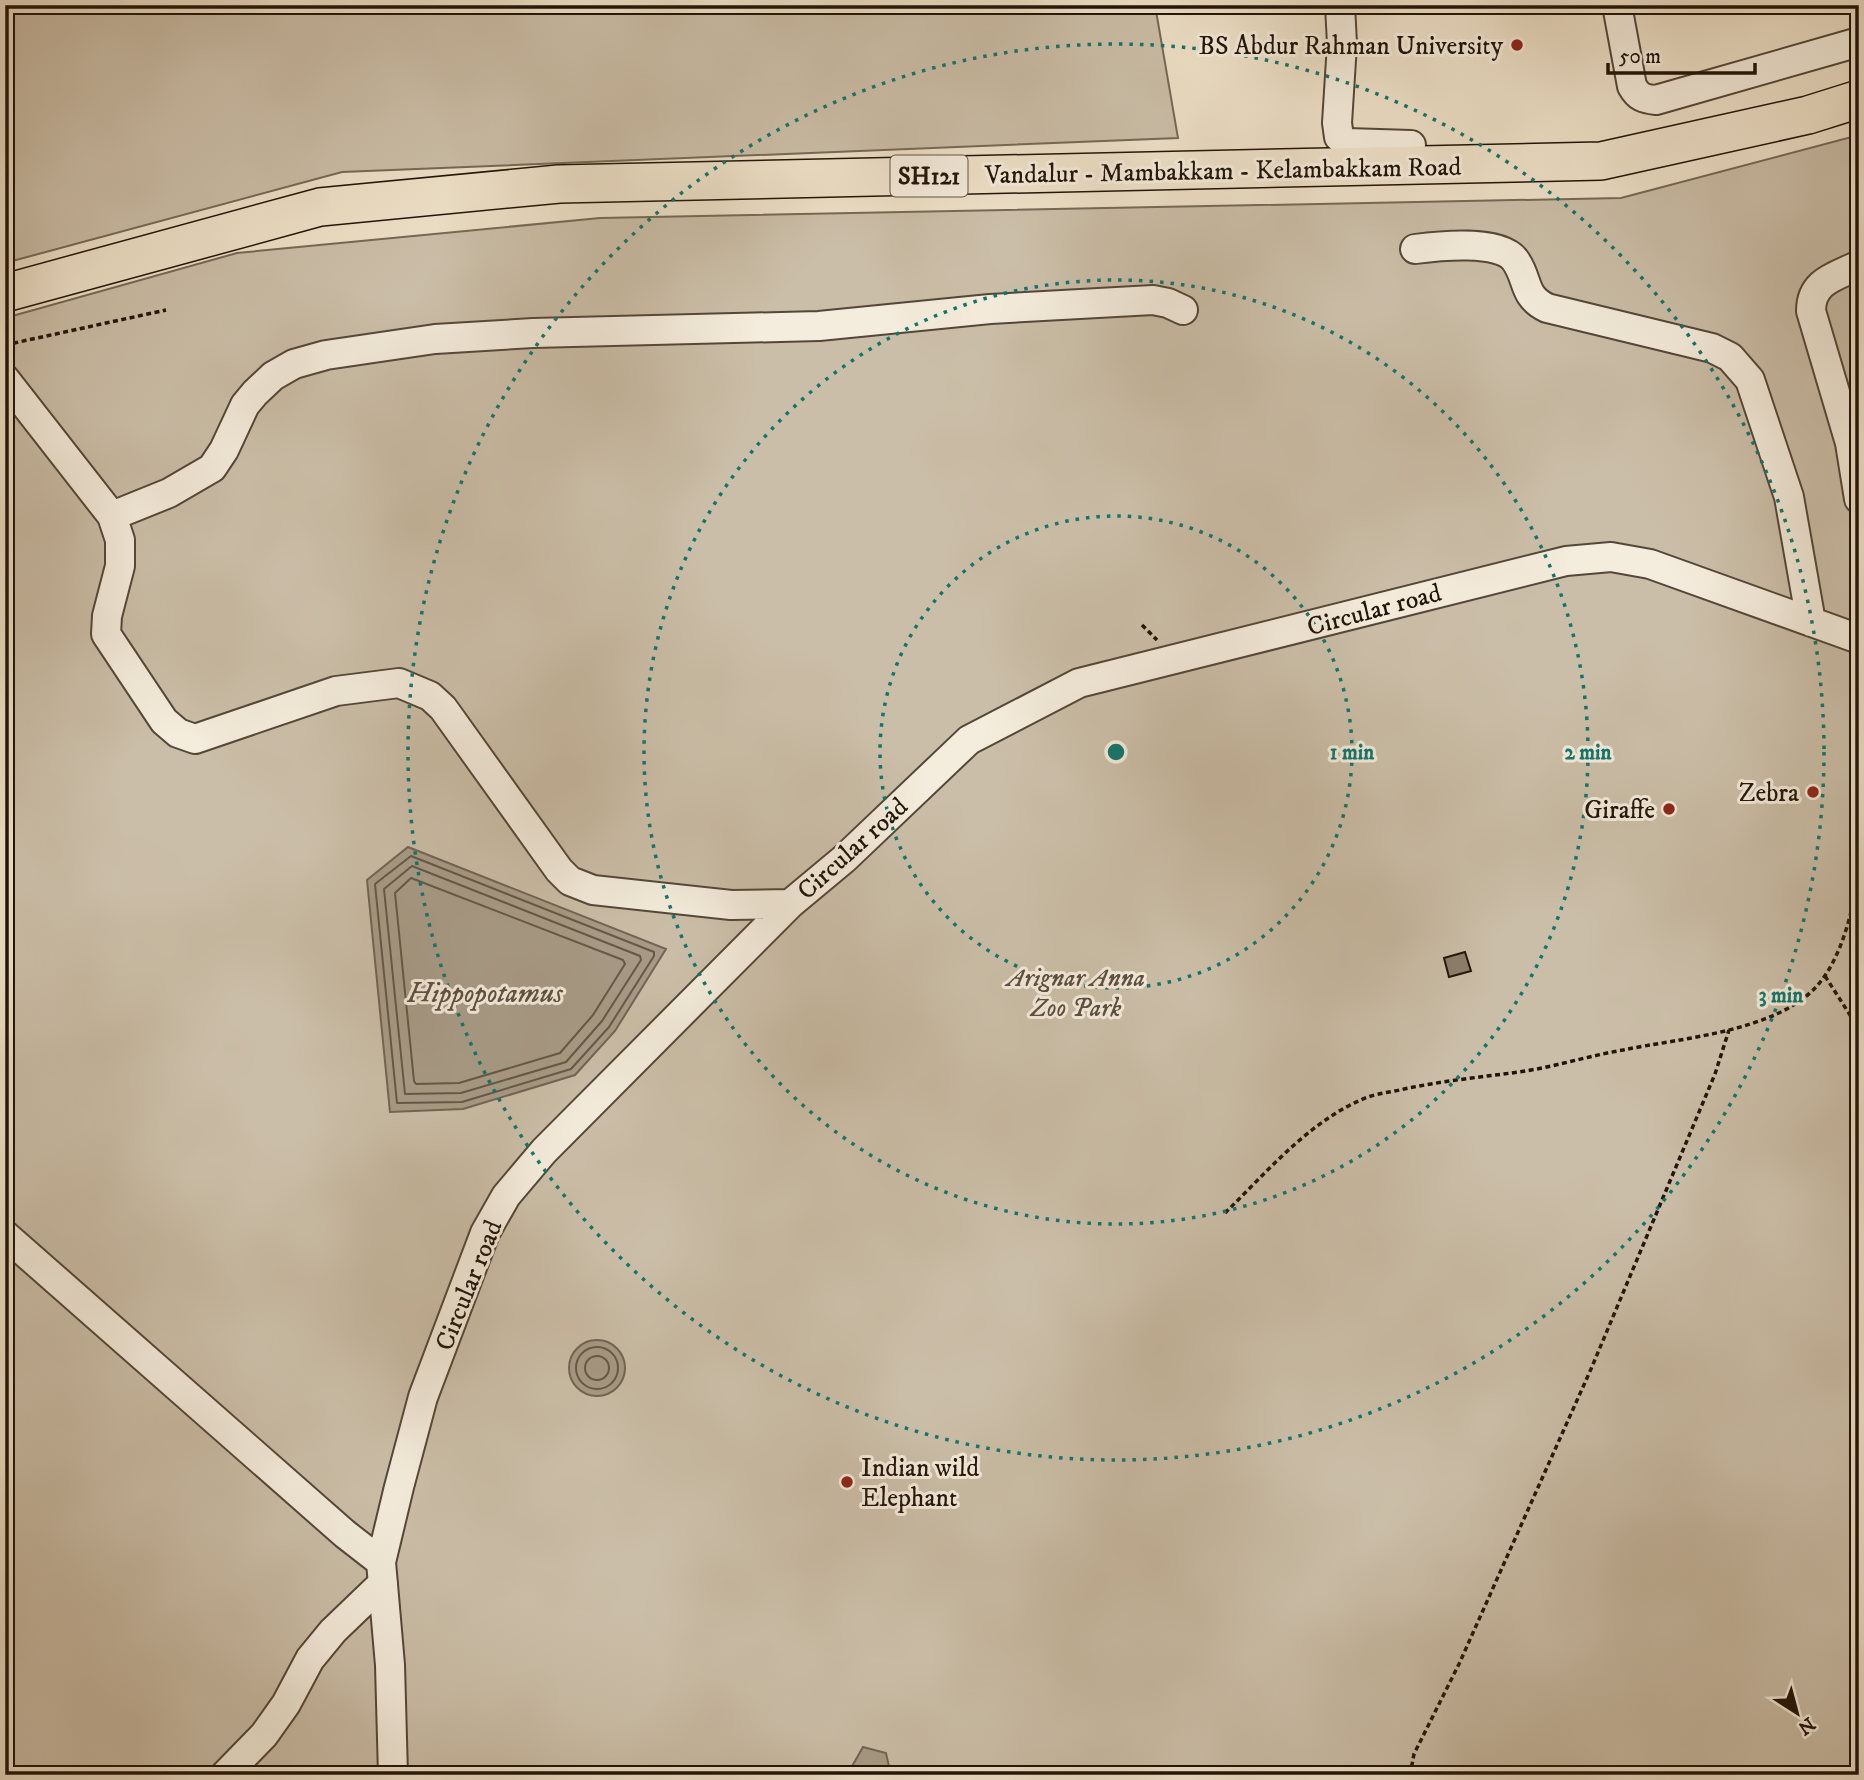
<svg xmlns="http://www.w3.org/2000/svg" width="1864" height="1780" font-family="'IM FELL DW Pica',serif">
<rect width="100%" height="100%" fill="#eee1c9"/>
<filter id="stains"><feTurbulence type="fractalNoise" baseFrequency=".00286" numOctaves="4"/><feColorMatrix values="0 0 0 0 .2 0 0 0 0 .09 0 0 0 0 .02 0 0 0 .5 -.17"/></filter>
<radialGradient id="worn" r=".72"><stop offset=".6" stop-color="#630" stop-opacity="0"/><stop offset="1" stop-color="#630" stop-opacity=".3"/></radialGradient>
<!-- green -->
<path fill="#cbbea8" stroke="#766958" stroke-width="2" d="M 5,5 L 1155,5 L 1178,138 L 342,172 L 5,263 Z
M 1859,135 L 1859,1775 L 5,1775 L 5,318 L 237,253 L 600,218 L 1621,198 Z"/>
<!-- water -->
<path fill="#a89b87" stroke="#726554" stroke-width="2" d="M 408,847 L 666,949 L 615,1031 L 575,1075 L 463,1109 L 390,1112 L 367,880 Z
M569 1368a28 28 0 1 1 56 0a28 28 0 1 1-56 0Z
M 863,1747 L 886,1753 L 890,1771 L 888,1775 L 847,1775 Z"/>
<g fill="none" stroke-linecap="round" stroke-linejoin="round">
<!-- shore -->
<path stroke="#645848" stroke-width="2" d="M 411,856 L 654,952 L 654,956 L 609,1027 L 571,1069 L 462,1102 L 397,1103 L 375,884 Z
M 412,866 L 640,956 L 641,960 L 602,1021 L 566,1062 L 461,1093 L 405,1094 L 384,889 Z
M 411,878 L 623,960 L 625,964 L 593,1015 L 560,1053 L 459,1083 L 416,1084 L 414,1081 L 395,893 Z
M576 1368a21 21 0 1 1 42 0a21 21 0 1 1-42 0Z
M585 1368a12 12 0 1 1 24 0a12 12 0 1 1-24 0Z"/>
</g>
<!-- building -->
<path fill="#8b7f6c" stroke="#201408" stroke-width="2" d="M 1465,952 L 1471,971 L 1449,977 L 1444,958 Z"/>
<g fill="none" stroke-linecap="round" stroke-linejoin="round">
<defs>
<path id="minor" d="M 1340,5 L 1342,44 L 1337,123 L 1339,137 L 1347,143 L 1411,145
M 1617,5 L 1632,86 C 1638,97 1644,99 1656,100 L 1859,42
M 1415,249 C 1438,246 1500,239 1515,260 C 1529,279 1522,296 1547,308 L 1712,348 L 1730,357 L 1750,380 L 1789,497 L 1811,622
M 1859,265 C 1835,277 1811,281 1811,311 L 1850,443 L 1859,499
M 5,379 L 112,516 L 120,540 L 120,566 L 107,616 L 106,634 L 164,721 L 178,733 L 195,739 L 336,691 L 399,683 L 430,696 L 443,708 L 559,870 L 570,881 L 593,890 L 731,905 L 790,904
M 112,516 L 169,493 L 212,468 L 224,450 L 245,405 L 255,393 L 273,376 L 294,364 L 326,355 L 435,339 L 533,333 L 819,326 L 990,309 L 1153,300 L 1168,303 L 1183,310
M 5,1235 L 345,1534 L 381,1562
M 225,1775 L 264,1735 L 286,1704 L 310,1659 L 333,1631 L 383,1583
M 393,1775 L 390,1665 L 381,1562 L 399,1487 L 423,1397 L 485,1233 L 506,1196 L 544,1151 L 790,904 L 844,859 L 969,740 L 1079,683 L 1566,561 L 1611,557 L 1650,564 L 1859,639"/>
<path id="major" d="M 5,293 L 320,207 L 559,184 L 1601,161 L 1808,115 L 1859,99"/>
</defs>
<!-- minor casing -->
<use href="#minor" stroke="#544738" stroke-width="32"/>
<!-- major casing -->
<use href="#major" stroke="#201408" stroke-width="40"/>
<!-- path -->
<path stroke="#201408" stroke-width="3.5" stroke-dasharray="5 3.5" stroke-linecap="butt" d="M 5,345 L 166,310
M 1142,625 L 1157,640
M 1825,976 L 1859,1029
M 1225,1213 C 1268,1171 1311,1119 1368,1097 C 1379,1093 1392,1092 1404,1089 C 1442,1081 1481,1077 1519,1072 C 1554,1067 1588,1056 1623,1050 C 1681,1038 1774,1032 1816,987 C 1842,959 1854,907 1859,870
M 1410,1775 L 1414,1754 L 1459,1664 L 1591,1369 L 1715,1074 L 1729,1030"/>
<!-- minor -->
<use href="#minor" stroke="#f4ecdc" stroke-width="28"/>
<!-- major -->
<use href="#major" stroke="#eee1c9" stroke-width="37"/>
</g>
<!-- distance rings -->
<g fill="none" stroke="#0f766e" stroke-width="3.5" stroke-dasharray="3.5 7">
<circle cx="1116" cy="752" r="236"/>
<circle cx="1116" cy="752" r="472"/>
<circle cx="1116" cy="752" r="708"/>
</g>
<!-- markers -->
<g fill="#8f2418" stroke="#f4ecdc" stroke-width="2.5">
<circle cx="1517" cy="45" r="7"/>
<circle cx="1813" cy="792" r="7"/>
<circle cx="1669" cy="809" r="7"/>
<circle cx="847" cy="1482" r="7"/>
</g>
<g text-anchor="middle" stroke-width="6" stroke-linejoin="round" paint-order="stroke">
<!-- shield labels -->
<rect fill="#f4ecdc" stroke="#605548" stroke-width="2" x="890.5" y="155.5" width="77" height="41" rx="5"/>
<g font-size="24" font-weight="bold" fill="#201408">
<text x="929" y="184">SH121</text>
</g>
<!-- poi labels -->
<g font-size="26" fill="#201408" stroke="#f4ecdc" text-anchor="end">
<text x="1503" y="54">BS Abdur Rahman University</text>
<text x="1799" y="801">Zebra</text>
<text x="1655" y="818">Giraffe</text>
<text x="861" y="1476" text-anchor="start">Indian wild<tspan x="861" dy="30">Elephant</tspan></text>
</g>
<!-- street labels -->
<g font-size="26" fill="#201408" stroke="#f4ecdc">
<text transform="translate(1223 170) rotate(-1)" y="9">Vandalur - Mambakkam - Kelambakkam Road</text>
<text transform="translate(1374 609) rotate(-15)" y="9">Circular road</text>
<text transform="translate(852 848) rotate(-42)" y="9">Circular road</text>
<text transform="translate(468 1285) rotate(-68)" y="9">Circular road</text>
</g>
<!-- park labels -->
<g font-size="26" font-style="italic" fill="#5c5040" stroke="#f4ecdc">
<text x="1076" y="986">Arignar Anna<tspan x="1076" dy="30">Zoo Park</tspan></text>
</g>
<!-- water labels -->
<g font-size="28" font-style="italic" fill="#5d5141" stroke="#f4ecdc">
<text x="485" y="1002">Hippopotamus</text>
</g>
</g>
<circle cx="1116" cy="752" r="10" fill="#0f766e" stroke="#f4ecdc" stroke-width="3.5"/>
<g font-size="21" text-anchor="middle" font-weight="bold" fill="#0f766e" stroke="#f4ecdc" stroke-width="6" stroke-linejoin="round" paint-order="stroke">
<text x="1352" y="759">1 min</text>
<text x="1588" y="759">2 min</text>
<text x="1781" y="1002">3 min</text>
</g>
<!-- margin -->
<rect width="1864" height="1780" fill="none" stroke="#eee1c9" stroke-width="28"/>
<rect x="7" y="7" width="1850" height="1766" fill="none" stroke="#201408" stroke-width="3.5"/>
<rect x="14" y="14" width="1836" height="1752" fill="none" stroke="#201408" stroke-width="2"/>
<!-- north arrow -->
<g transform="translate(1797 1713) rotate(144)" stroke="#f4ecdc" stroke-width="5" paint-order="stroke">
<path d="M0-5L12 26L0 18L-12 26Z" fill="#201408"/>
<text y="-10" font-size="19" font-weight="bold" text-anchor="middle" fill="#201408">N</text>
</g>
<!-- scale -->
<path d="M1608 63v10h147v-10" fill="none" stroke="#201408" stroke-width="3.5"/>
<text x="1619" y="63" font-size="21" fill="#201408" stroke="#f4ecdc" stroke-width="5" paint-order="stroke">50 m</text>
<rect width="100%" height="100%" filter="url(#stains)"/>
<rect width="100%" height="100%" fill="url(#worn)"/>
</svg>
